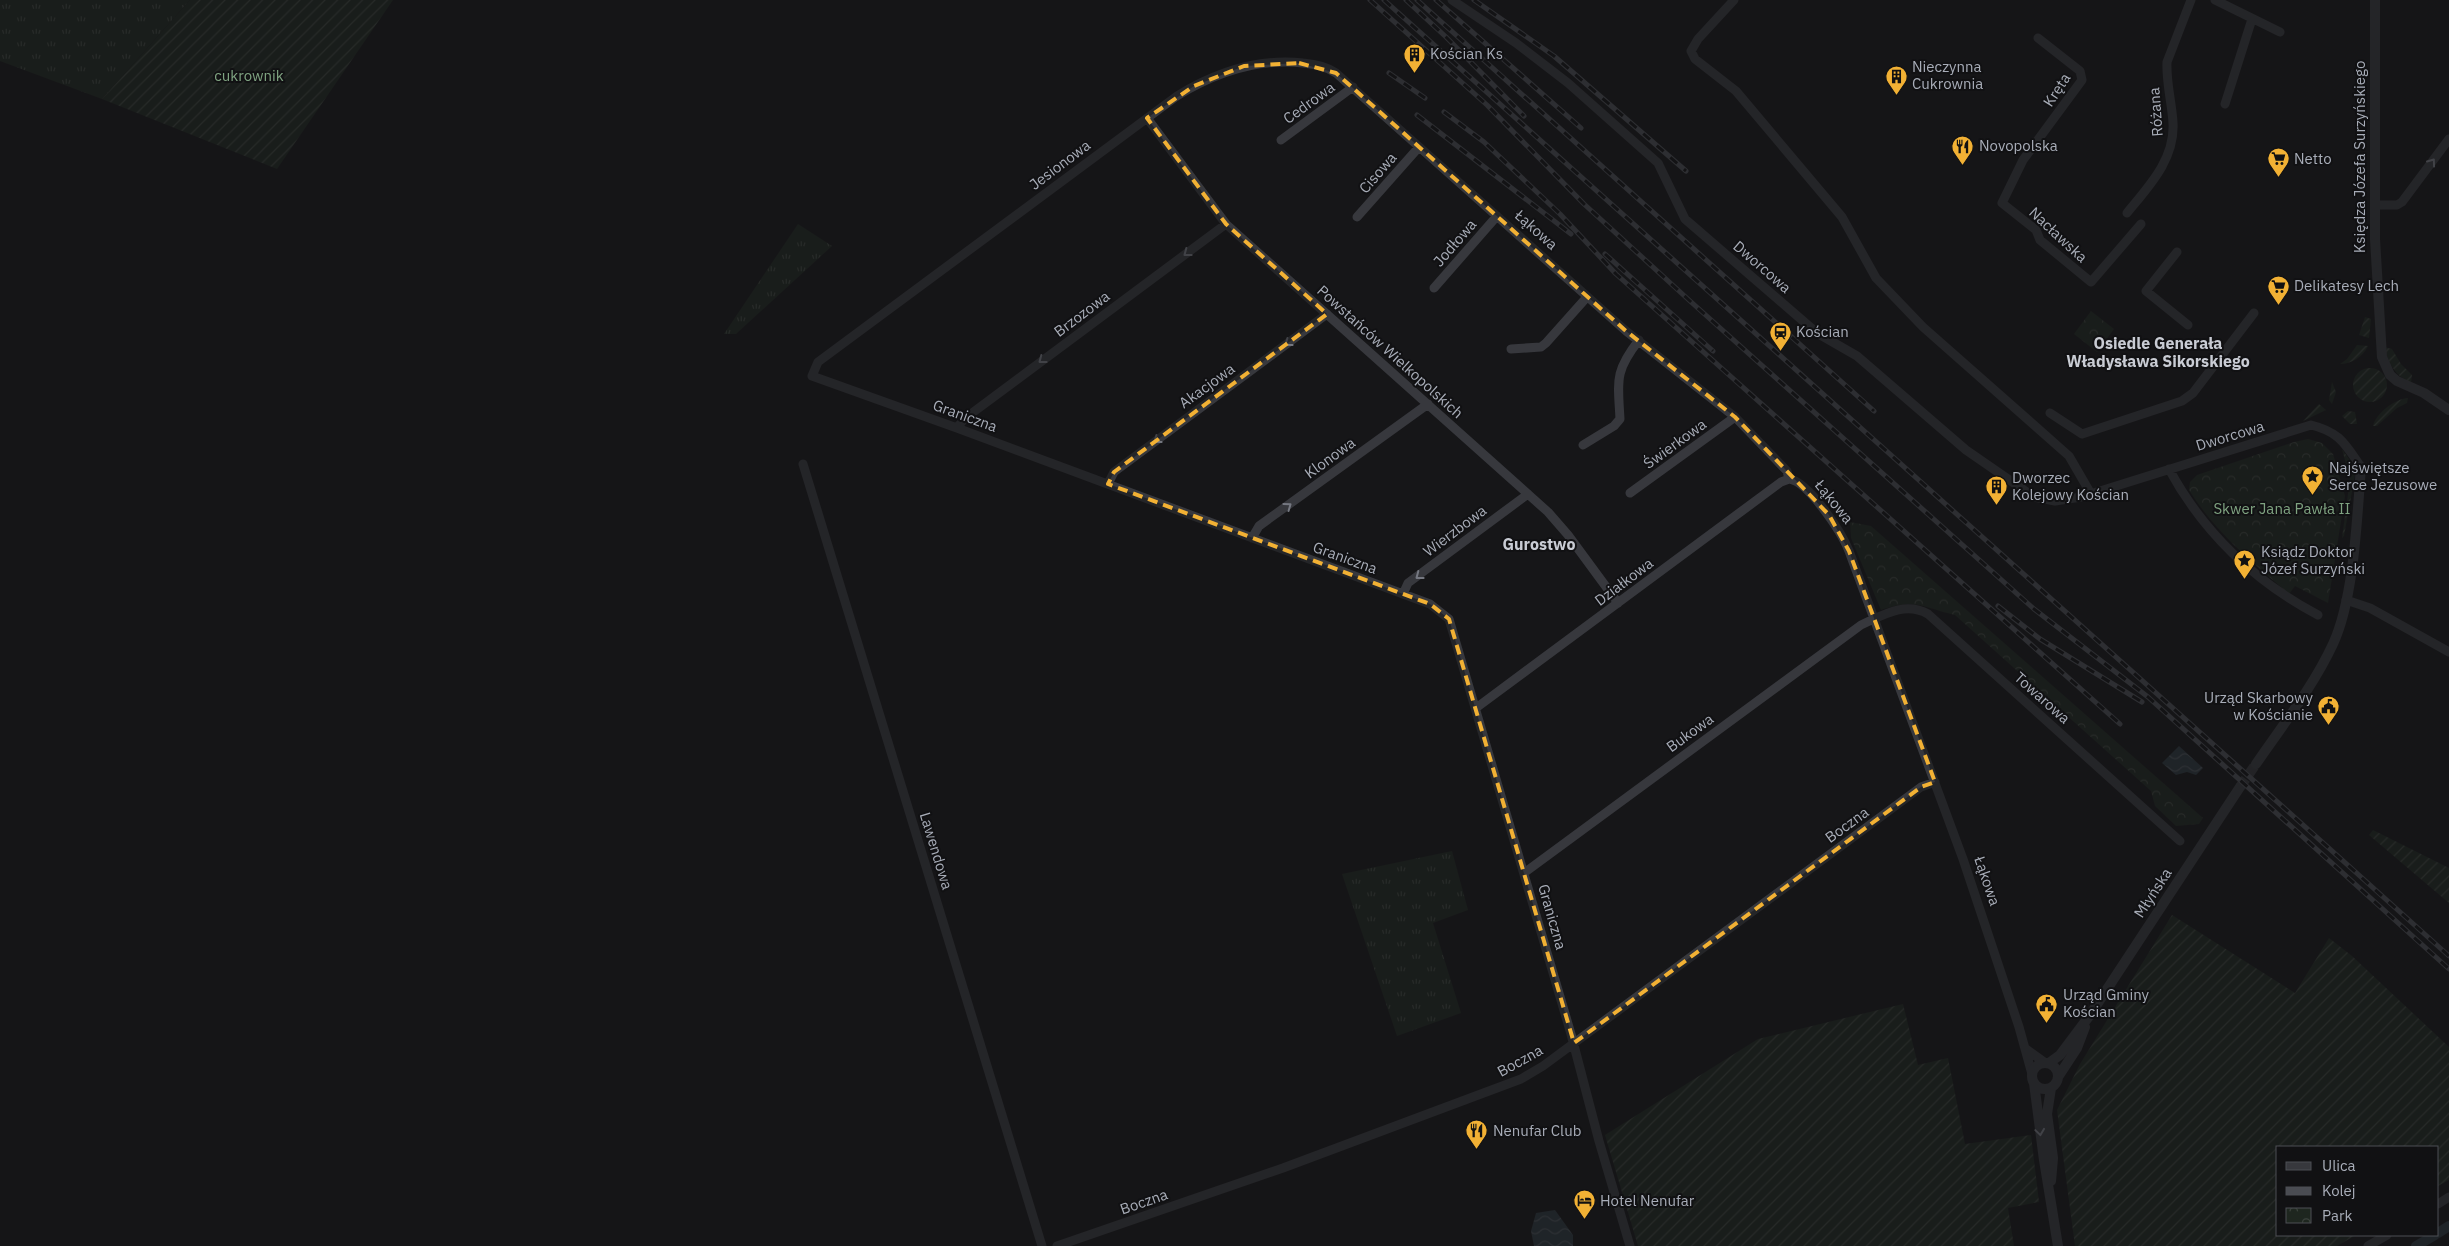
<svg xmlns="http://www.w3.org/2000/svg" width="2449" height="1246" font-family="'IBM Plex Sans',sans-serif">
<defs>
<pattern id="grass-tufts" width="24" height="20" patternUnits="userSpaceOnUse" patternTransform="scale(1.25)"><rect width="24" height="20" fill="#1e261f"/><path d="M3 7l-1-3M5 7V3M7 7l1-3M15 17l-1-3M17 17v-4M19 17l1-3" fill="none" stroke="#3c433d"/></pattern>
<pattern id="park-crowns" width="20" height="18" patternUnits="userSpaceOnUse" patternTransform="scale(1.25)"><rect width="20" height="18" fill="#1e261f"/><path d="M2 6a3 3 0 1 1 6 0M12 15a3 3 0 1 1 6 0" fill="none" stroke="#3c433d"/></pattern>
<pattern id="garden-furrows" width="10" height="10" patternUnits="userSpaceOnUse" patternTransform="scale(1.25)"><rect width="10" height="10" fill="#1e261f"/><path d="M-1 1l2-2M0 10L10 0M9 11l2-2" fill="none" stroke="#3c433d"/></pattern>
<pattern id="water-waves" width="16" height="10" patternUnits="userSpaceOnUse" patternTransform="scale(1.25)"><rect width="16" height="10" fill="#2c353c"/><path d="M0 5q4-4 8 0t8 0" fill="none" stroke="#485056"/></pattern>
</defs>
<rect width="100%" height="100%" fill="#161618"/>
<!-- grass -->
<path fill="url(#grass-tufts)" d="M 0,0 L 190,0 L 102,99 L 0,61 Z
M 798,224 L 832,246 L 736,334 L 724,334 Z
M 1452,851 L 1468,910 L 1433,923 L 1461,1013 L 1397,1036 L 1342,874 Z"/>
<!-- park -->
<path fill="url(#park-crowns)" d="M 2091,311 L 2114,329 L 2097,352 L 2074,334 Z
M 2308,439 L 2322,443 L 2333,454 L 2345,496 L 2328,603 L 2295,586 L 2289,594 C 2252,562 2215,532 2189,490 L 2190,482 L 2197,475 L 2294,442 Z
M 1850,522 L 1871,526 L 2203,818 L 2199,824 L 2176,826 L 2155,806 L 2151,791 L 1955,615 C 1922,607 1915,598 1881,610 L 1851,538 Z"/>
<!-- garden -->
<path fill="url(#garden-furrows)" d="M 190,0 L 393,0 L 277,169 L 102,99 Z
M 2365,317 L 2371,319 L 2369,338 L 2359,335 Z
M 2357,345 L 2368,346 C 2363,357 2351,364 2340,364 L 2347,359 Z
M 2384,347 L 2392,349 L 2401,364 L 2412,375 L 2411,383 C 2396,377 2388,363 2384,347 Z
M2353 385a17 17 0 1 1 34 0a17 17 0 1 1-34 0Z
M 2332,382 L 2336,392 L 2332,404 L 2329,400 Z
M 2408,398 L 2407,403 L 2397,408 L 2377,426 L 2373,426 C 2376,413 2395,399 2408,398 Z
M 2319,404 L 2326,410 L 2303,421 Z
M 2348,411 L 2355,412 L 2357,424 L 2350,424 L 2342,416 Z
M 2342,449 L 2356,469 L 2344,536 L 2342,538 L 2350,479 Z
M 2373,830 L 2449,868 L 2449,903 L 2369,835 Z
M 2172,915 L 2295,993 L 2329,938 L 2352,956 L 2449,1047 L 2449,1180 L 2438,1186 L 2438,1147 L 2278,1147 L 2278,1235 L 2356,1235 L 2337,1246 L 2075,1246 L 2057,1110 L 2080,1064 Z
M 1903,1004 L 1918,1065 L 1948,1058 L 1965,1144 L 2031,1135 L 2039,1202 L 2008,1208 L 2014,1246 L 1638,1246 L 1605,1135 L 1758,1039 Z"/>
<!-- water -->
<path fill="url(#water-waves)" d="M 2179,746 L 2203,768 L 2196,775 L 2187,772 L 2176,775 L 2162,763 Z
M 1555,1210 L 1573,1235 L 1573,1246 L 1534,1246 L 1531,1231 L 1536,1213 Z"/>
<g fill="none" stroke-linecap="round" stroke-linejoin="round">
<!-- canal -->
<path stroke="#2c353c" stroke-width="10" d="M 2438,1233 L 2449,1226
M 2416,1246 L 2435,1235"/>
<!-- tertiary-tunnel -->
<path stroke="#333438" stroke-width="10" stroke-dasharray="10 5" stroke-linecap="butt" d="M 2240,787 L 2256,764"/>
<!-- minor -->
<path stroke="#37383d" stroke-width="9" d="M 1452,0 L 1516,43 L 1568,83 L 1658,163 L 1685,219 L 1817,333 L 1857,356 L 1966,450 L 2034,497 L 2055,501 L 2081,497 L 2311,425 C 2340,432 2345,444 2361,467
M 1734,0 L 1698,39 L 1691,51 L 1695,59 L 1736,91 L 1842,217 L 1876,278 L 1923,327 L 2069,456 L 2091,494
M 2215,0 L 2280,32
M 2038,38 L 2080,71 L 2082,80 L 2023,160 L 2002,203 L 2036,230 L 2040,240 L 2091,282 L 2141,224
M 2225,104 L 2252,19
M 1147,118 L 1226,224 L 1548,512 L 1568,535 L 1618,603
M 1281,140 L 1353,87
M 2375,205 L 2397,205 L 2402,202 L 2449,139
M 2127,213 C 2148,187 2175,160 2173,123 C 2172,103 2166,83 2167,62 L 2191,0
M 1357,217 L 1419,147
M 2177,252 L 2146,291 L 2188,325
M 1434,288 L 1497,216
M 1511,349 L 1541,347 L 1546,343 L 1587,297
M 2050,413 L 2082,434 L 2182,401 L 2193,393 L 2254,313
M 957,428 L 964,419 L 1226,224
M 1583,445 L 1614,426 L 1620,419 C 1618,381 1614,372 1639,340
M 803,464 L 1042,1246
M 2169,469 C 2203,532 2255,582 2318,615
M 1789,479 C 1808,481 1842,533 1849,551 L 1963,859 L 2019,1027 L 2032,1074
M 1108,484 L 1114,472 L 1327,314
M 1630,493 L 1735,417
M 1252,538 L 1259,526 L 1428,404
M 1403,594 L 1408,583 L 1528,494
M 2346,600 L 2370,608 L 2449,652
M 1476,708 L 1781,482 L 1789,479
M 1524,873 L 1861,625 C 1883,615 1905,601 1928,614 L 2180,841
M 2026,1049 L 2044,1062
M 2438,1204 L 2449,1197
M 1057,1246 L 1283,1168 L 1521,1079 L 1543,1066 L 1921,787 L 1935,782
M 1630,1246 L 1599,1141 L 1571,1034 L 1449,619 L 1430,604 L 957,428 L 812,376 L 818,362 L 1177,96 C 1216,72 1257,58 1303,63 C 1315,64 1326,66 1336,73 L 1626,331 L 1735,417 L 1787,471 L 1789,479
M 2368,1246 L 2387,1235"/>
<!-- tertiary -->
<path stroke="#37383d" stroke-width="10" d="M 2375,0 L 2375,239 L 2382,357 L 2390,375 L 2397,381 L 2424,393 L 2449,410
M 2256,764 C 2282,726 2313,687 2333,644 C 2354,599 2357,518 2361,467
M2032 1076a13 13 0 1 1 26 0a13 13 0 1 1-26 0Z
M 2049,1063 L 2060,1055 L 2090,1015 L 2240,787
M 2058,1077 L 2077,1048 L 2085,1027
M 2034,1083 L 2044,1160 L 2058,1246
M 2051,1088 L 2047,1114 L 2053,1158 L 2051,1181"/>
<defs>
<path id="rail" d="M 1370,0 L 1487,105 L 1584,204 L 1690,301 L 2034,609 L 2148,697 L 2449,969
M 1384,0 L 2449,956
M 1406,0 L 1446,37 L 1524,116
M 1417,0 L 1874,411
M 1436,0 L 1581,128
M 1474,0 L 1554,56 L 1686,171
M 1389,73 L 1425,98
M 1444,112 L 1484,142 L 1560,214 L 1616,274 L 2120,724
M 1417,115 L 1571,234
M 1605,254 L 1713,351
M 1998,606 L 2040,639 L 2142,702"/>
</defs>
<!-- rail casing -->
<use href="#rail" stroke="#4a4c52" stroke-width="5"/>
<!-- rail -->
<use href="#rail" stroke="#111113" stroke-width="3" stroke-dasharray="9" stroke-linecap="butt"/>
</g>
<!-- one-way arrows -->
<defs><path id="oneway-chevron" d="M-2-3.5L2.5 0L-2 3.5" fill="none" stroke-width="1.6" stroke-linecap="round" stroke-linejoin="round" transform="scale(1.25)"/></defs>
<g stroke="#757881">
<use href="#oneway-chevron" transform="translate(2432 162) rotate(-54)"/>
<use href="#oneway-chevron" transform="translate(1187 253) rotate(143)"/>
<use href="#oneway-chevron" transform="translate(1288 343) rotate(144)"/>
<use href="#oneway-chevron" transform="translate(1042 360) rotate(143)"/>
<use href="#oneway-chevron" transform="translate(1157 440) rotate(144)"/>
<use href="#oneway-chevron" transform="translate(1288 506) rotate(-36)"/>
<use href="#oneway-chevron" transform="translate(1419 576) rotate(143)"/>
<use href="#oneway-chevron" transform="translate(2040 1132) rotate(82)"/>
</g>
<!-- marked area -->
<path d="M0 0H2449V1246H0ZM 1299,63 L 1336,73 L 1626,331 L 1735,417 L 1829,515 L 1849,551 L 1935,782 L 1921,787 L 1574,1043 L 1449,619 L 1430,604 L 1108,484 L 1114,472 L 1327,314 L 1226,224 L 1147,118 L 1194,86 L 1244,66 Z" fill="#161618" fill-opacity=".55" fill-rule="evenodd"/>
<path fill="none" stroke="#f2b134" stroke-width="4" stroke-dasharray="10 6" stroke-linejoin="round" d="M 1299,63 L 1336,73 L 1626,331 L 1735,417 L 1829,515 L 1849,551 L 1935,782 L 1921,787 L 1574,1043 L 1449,619 L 1430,604 L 1108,484 L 1114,472 L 1327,314 L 1226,224 L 1147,118 L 1194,86 L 1244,66 Z"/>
<!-- icons -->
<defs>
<symbol id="building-pin" viewBox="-11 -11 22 30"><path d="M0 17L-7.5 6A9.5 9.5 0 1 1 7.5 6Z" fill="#f2b134" stroke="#111113"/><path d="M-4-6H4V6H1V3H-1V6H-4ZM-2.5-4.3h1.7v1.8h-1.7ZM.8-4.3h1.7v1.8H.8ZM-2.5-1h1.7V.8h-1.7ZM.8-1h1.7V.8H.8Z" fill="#111"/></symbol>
<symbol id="restaurant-pin" viewBox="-11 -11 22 30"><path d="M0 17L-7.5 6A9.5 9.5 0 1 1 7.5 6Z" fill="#f2b134" stroke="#111113"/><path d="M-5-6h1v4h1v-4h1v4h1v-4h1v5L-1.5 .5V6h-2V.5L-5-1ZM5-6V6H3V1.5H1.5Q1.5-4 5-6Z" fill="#111"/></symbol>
<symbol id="supermarket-pin" viewBox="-11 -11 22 30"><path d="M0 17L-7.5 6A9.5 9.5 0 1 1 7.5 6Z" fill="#f2b134" stroke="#111113"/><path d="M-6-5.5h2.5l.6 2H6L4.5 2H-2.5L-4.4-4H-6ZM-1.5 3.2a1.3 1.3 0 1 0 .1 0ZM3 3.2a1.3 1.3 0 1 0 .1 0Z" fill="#111"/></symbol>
<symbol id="station-pin" viewBox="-11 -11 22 30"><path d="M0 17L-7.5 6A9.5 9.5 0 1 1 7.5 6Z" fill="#f2b134" stroke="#111113"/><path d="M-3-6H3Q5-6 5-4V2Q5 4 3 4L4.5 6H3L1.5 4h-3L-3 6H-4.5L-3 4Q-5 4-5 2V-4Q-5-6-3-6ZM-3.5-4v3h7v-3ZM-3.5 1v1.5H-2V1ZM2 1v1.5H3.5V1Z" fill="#111"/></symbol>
<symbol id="sight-pin" viewBox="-11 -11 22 30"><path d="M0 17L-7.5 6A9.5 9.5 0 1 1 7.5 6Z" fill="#f2b134" stroke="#111113"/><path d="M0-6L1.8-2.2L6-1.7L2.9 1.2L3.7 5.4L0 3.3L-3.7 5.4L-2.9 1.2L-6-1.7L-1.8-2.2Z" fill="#111"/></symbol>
<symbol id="civic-pin" viewBox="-11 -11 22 30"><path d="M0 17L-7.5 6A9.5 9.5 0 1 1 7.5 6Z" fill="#f2b134" stroke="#111113"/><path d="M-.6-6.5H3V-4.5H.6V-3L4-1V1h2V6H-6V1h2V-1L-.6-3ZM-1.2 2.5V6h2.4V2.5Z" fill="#111"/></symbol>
<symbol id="hotel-pin" viewBox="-11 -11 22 30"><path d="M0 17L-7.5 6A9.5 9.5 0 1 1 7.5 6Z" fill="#f2b134" stroke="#111113"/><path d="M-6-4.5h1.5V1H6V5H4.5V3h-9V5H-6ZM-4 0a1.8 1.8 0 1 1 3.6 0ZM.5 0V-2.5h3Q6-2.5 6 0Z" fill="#111"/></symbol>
</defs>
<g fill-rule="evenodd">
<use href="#building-pin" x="1402" y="42" width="25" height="34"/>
<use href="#building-pin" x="1884" y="64" width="25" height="34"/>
<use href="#restaurant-pin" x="1950" y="134" width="25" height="34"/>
<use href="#supermarket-pin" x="2266" y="146" width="25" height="34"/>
<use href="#supermarket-pin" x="2266" y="274" width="25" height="34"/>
<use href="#station-pin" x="1768" y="320" width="25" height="34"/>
<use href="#sight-pin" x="2300" y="464" width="25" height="34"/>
<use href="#building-pin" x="1984" y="474" width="25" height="34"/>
<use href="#sight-pin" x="2232" y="548" width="25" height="34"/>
<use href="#civic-pin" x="2316" y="694" width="25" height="34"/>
<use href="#civic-pin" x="2034" y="992" width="25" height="34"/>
<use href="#restaurant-pin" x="1464" y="1118" width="25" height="34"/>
<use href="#hotel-pin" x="1572" y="1188" width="25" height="34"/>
</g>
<g text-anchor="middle" stroke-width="4" stroke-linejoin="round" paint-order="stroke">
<!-- poi labels -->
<g font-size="15" fill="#a8adb8" stroke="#111113" text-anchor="start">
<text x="1430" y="59">Kościan Ks</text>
<text x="1912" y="72">Nieczynna<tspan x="1912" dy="17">Cukrownia</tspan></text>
<text x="1979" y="151">Novopolska</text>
<text x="2294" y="164">Netto</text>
<text x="2294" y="291">Delikatesy Lech</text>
<text x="1796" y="337">Kościan</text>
<text x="2329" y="473">Najświętsze<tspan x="2329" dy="17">Serce Jezusowe</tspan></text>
<text x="2012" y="483">Dworzec<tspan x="2012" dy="17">Kolejowy Kościan</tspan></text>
<text x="2261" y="557">Ksiądz Doktor<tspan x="2261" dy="17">Józef Surzyński</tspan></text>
<text x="2313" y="703" text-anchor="end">Urząd Skarbowy<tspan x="2313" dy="17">w Kościanie</tspan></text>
<text x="2063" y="1000">Urząd Gminy<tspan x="2063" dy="17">Kościan</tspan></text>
<text x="1493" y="1136">Nenufar Club</text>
<text x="1600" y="1206">Hotel Nenufar</text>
</g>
<!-- park labels -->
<g font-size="15" fill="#7fa381" stroke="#111113">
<text x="249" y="81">cukrownik</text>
<text x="2282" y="514">Skwer Jana Pawła II</text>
</g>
<!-- street labels -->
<g font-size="15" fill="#a8adb8" stroke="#111113">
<text transform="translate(2057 90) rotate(-57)" y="5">Kręta</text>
<text transform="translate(1309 103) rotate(-36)" y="5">Cedrowa</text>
<text transform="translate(2156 112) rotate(-94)" y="5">Różana</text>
<text transform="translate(2360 157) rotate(-90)" y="5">Księdza Józefa Surzyńskiego</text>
<text transform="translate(1060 165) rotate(-37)" y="5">Jesionowa</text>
<text transform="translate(1378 173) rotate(-49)" y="5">Cisowa</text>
<text transform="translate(1536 230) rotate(42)" y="5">Łąkowa</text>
<text transform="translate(2058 235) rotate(43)" y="5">Nacławska</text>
<text transform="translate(1455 243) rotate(-49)" y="5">Jodłowa</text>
<text transform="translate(1762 267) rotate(41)" y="5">Dworcowa</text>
<text transform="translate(1082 314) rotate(-37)" y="5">Brzozowa</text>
<text transform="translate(1390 352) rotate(42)" y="5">Powstańców Wielkopolskich</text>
<text transform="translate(1207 386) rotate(-36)" y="5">Akacjowa</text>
<text transform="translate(965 416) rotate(20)" y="5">Graniczna</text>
<text transform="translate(2230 436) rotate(-17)" y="5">Dworcowa</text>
<text transform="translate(1675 444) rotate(-36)" y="5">Świerkowa</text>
<text transform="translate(1330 458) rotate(-36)" y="5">Klonowa</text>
<text transform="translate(1834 502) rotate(51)" y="5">Łąkowa</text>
<text transform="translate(1455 531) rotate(-37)" y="5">Wierzbowa</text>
<text transform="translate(1345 558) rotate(20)" y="5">Graniczna</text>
<text transform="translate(1624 582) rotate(-37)" y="5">Działkowa</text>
<text transform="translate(2042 698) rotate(42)" y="5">Towarowa</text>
<text transform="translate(1690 733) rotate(-36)" y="5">Bukowa</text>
<text transform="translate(1847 825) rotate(-36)" y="5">Boczna</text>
<text transform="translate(936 851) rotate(73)" y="5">Lawendowa</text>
<text transform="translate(1987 881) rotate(71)" y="5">Łąkowa</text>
<text transform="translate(2153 893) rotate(-57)" y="5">Młyńska</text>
<text transform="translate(1552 917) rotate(74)" y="5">Graniczna</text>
<text transform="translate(1520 1061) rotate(-29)" y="5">Boczna</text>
<text transform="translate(1144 1202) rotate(-19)" y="5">Boczna</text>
</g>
<!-- neighbourhood labels -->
<g font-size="16" font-weight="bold" fill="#c9ccd4" stroke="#111113">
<text x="2158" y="349">Osiedle Generała<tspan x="2158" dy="18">Władysława Sikorskiego</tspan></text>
<text x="1539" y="550">Gurostwo</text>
</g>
</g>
<!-- legend -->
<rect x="2276" y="1146" width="162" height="90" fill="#111113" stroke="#4d4f55"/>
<rect x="2286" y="1162" width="25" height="8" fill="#37383d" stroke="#4d4f55"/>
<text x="2322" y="1171" font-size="15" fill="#a8adb8">Ulica</text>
<rect x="2286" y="1187" width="25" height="8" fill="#4a4c52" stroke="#4d4f55"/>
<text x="2322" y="1196" font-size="15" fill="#a8adb8">Kolej</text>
<rect x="2286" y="1208" width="25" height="15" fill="url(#park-crowns)" stroke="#4d4f55"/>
<text x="2322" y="1221" font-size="15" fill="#a8adb8">Park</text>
</svg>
